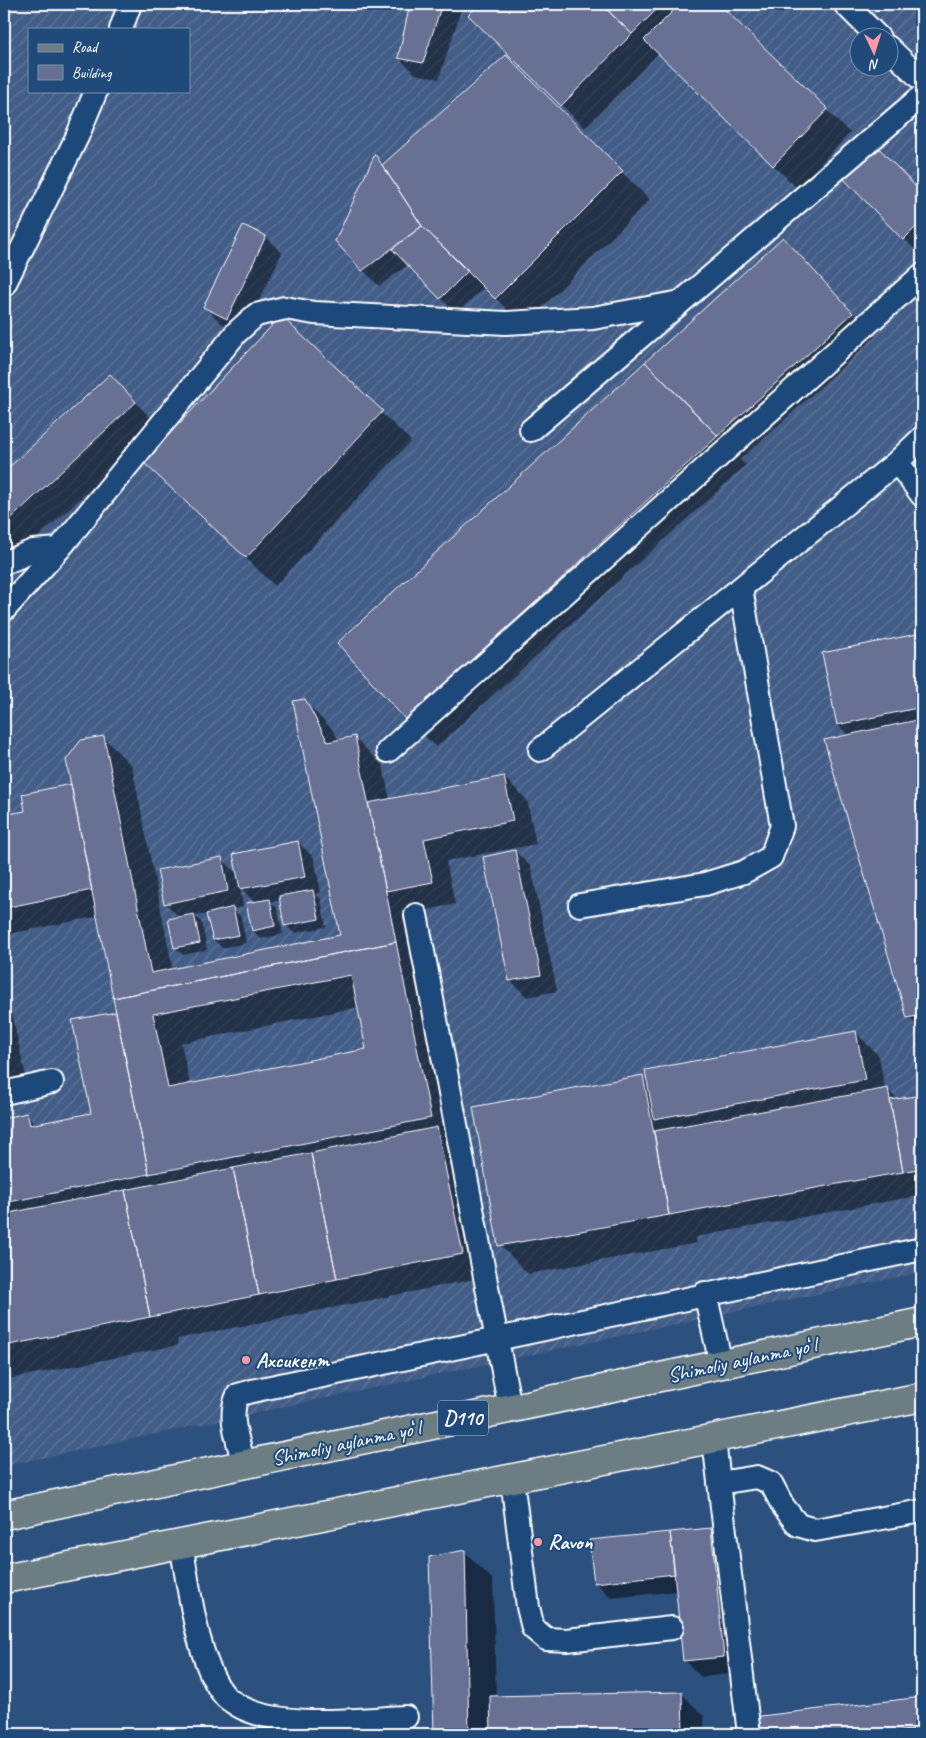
<svg xmlns="http://www.w3.org/2000/svg" width="926" height="1738" font-family="Caveat,sans-serif">
<defs>
<pattern id="industrial-furrows" width="10" height="10" patternUnits="userSpaceOnUse" patternTransform="scale(1.25)"><rect width="10" height="10" fill="#425d87"/><path d="M-1 1l2-2M0 10L10 0M9 11l2-2" fill="none" stroke="#5e7599"/></pattern>
</defs>
<rect width="100%" height="100%" fill="#2d517f"/>
<filter id="ink" filterUnits="userSpaceOnUse"><feTurbulence type="fractalNoise" baseFrequency=".02" numOctaves="2"/><feDisplacementMap in="SourceGraphic" scale="10" xChannelSelector="R" yChannelSelector="G"/><feConvolveMatrix kernelMatrix="1 2 1 2 8 2 1 2 1" color-interpolation-filters="sRGB"/></filter>
<g filter="url(#ink)">
<!-- industrial -->
<path fill="url(#industrial-furrows)" fill-rule="evenodd" d="M 4,4 L 922,4 L 922,1272 L 4,1466 ZM 29,29 L 189,29 L 189,91 L 29,91 ZM 858,38 L 888,38 L 888,68 L 858,68 Z"/>
<!-- shadow -->
<path fill="#0007" fill-rule="evenodd" d="M 411,4 L 463,4 L 439,79 L 415,74 L 399,58 Z
M 481,4 L 717,4 L 850,133 L 797,188 L 659,53 L 585,128 L 470,15 Z
M 506,57 L 650,200 L 524,326 L 484,287 L 456,314 L 409,264 L 379,286 L 363,270 L 376,156 L 384,165 Z
M 872,143 L 922,194 L 922,253 L 920,255 L 840,173 Z
M 244,227 L 266,237 L 282,253 L 243,334 L 221,323 L 205,307 Z
M 806,262 L 875,337 L 740,460 L 746,465 L 436,747 L 407,719 Z
M 281,317 L 411,441 L 275,586 L 145,462 Z
M 110,375 L 158,426 L 4,569 L 4,474 Z
M 922,634 L 922,1031 L 908,1017 L 849,736 L 838,725 L 823,654 Z
M 304,701 L 333,730 L 339,741 L 354,737 L 383,766 L 390,800 L 504,777 L 527,800 L 536,844 L 446,861 L 455,904 L 413,913 L 485,1277 L 177,1339 L 178,1345 L 4,1380 L 4,1119 L 27,1115 L 37,1125 L 92,1114 L 118,1015 L 99,916 L 4,935 L 4,817 L 26,812 L 70,785 L 103,737 L 132,766 L 173,970 L 341,936 ZM 359,1007 L 367,1050 L 190,1085 L 181,1043 Z
M 298,842 L 314,858 L 321,893 L 316,894 L 321,899 L 326,927 L 294,933 L 286,925 L 281,900 L 271,902 L 277,908 L 283,934 L 261,939 L 253,931 L 255,903 L 240,887 L 243,907 L 233,909 L 241,917 L 246,943 L 222,948 L 214,940 L 208,914 L 195,916 L 202,923 L 207,950 L 183,955 L 175,947 L 180,918 L 165,903 L 221,858 L 239,876 Z
M 515,851 L 531,867 L 557,991 L 527,997 L 511,981 L 484,858 Z
M 4,989 L 7,993 L 29,1090 L 4,1096 Z
M 856,1033 L 879,1056 L 885,1090 L 888,1090 L 898,1100 L 922,1096 L 922,1195 L 696,1237 L 697,1243 L 528,1274 L 500,1245 L 643,1077 L 649,1082 Z
M 710,1529 L 726,1545 L 739,1673 L 701,1677 L 685,1661 L 678,1591 L 611,1598 L 595,1582 Z
M 464,1551 L 493,1580 L 496,1698 L 681,1693 L 704,1716 L 705,1734 L 436,1734 L 430,1558 Z
M 922,1699 L 922,1734 L 755,1734 L 753,1718 Z"/>
<!-- building -->
<path fill="#676f94" stroke="#fff" fill-rule="evenodd" d="M 410,4 L 442,4 L 423,63 L 398,58 Z
M 479,4 L 601,4 L 632,34 L 561,106 L 468,15 Z
M 601,4 L 662,4 L 632,34 Z
M 680,4 L 719,4 L 828,109 L 773,166 L 644,40 Z
M 506,55 L 623,171 L 495,299 L 422,226 L 382,165 Z
M 872,141 L 922,193 L 922,221 L 903,240 L 838,173 Z
M 375,154 L 422,226 L 362,271 L 335,241 Z
M 243,225 L 266,236 L 227,319 L 203,307 Z
M 422,226 L 468,271 L 440,299 L 392,249 Z
M 783,237 L 853,313 L 718,436 L 645,362 Z
M 281,316 L 383,411 L 246,558 L 143,462 Z
M 645,362 L 718,436 L 406,720 L 337,643 Z
M 110,374 L 136,402 L 4,525 L 4,472 Z
M 922,633 L 922,707 L 837,725 L 822,653 Z
M 305,699 L 328,742 L 355,736 L 396,942 L 113,998 L 66,760 L 81,740 L 104,736 L 151,973 L 340,935 L 293,701 Z
M 922,719 L 922,1015 L 907,1018 L 824,740 Z
M 504,776 L 513,821 L 424,839 L 433,882 L 386,891 L 368,803 Z
M 71,784 L 92,890 L 4,908 L 4,815 L 25,811 L 22,794 Z
M 298,841 L 305,877 L 240,889 L 233,854 Z
M 515,850 L 541,975 L 509,981 L 483,857 Z
M 222,857 L 228,891 L 164,904 L 157,870 Z
M 313,890 L 319,919 L 284,926 L 279,896 Z
M 270,899 L 275,926 L 252,931 L 246,903 Z
M 233,907 L 239,935 L 213,940 L 206,914 Z
M 194,914 L 200,943 L 174,948 L 168,919 Z
M 396,942 L 431,1118 L 149,1174 L 113,998 ZM 351,975 L 366,1049 L 168,1088 L 153,1014 Z
M 116,1012 L 149,1174 L 4,1203 L 4,1118 L 27,1113 L 30,1125 L 91,1113 L 72,1020 Z
M 856,1031 L 865,1080 L 654,1119 L 645,1070 Z
M 643,1075 L 669,1215 L 498,1246 L 473,1107 Z
M 888,1088 L 903,1172 L 669,1215 L 654,1131 Z
M 922,1095 L 922,1168 L 903,1172 L 890,1100 Z
M 437,1127 L 463,1254 L 337,1279 L 311,1153 Z
M 311,1153 L 337,1279 L 259,1295 L 233,1168 Z
M 233,1168 L 259,1295 L 150,1317 L 125,1190 Z
M 125,1190 L 150,1317 L 4,1346 L 4,1214 Z
M 711,1528 L 724,1657 L 683,1661 L 670,1532 Z
M 670,1532 L 675,1574 L 594,1583 L 589,1540 Z
M 465,1550 L 469,1734 L 434,1734 L 429,1557 Z
M 682,1692 L 683,1734 L 491,1734 L 490,1696 Z
M 922,1697 L 922,1729 L 879,1734 L 754,1734 L 752,1717 Z
M 922,1729 L 922,1734 L 879,1734 Z"/>
<g fill="none" stroke-linecap="round" stroke-linejoin="round">
<defs>
<path id="service" d="M 845,4 L 879,38
M 121,29 L 130,4
M 888,47 L 922,80
M 4,285 L 77,137 L 96,91
M 531,430 L 680,303
M 922,438 L 897,462 L 922,495
M 4,563 L 33,551 L 59,549 L 237,332 L 256,315 L 285,308 L 314,313 L 506,323 L 593,318 L 681,302 L 922,96
M 4,610 L 59,549
M 540,750 L 897,462
M 388,751 L 922,275
M 580,905 L 705,884 L 744,872 L 771,857 L 782,826 L 741,588
M 416,915 L 510,1408
M 4,1093 L 52,1082
M 705,1293 L 721,1364
M 714,1440 L 749,1734
M 244,1465 C 239,1442 227,1416 238,1395 L 252,1391 C 475,1344 698,1295 922,1249
M 512,1479 L 528,1607 L 533,1628 L 546,1639 L 567,1640 L 672,1628
M 719,1483 L 757,1477 L 771,1483 L 783,1506 L 798,1525 L 815,1530 L 922,1511
M 181,1544 C 189,1586 197,1664 225,1696 C 228,1700 233,1702 237,1705 C 280,1730 358,1719 406,1717"/>
<path id="primary" d="M 4,1515 L 922,1322
M 4,1579 L 922,1397"/>
</defs>
<!-- service casing -->
<use href="#service" stroke="#fff" stroke-width="26"/>
<!-- primary casing -->
<use href="#primary" stroke="#fff" stroke-width="31"/>
<!-- service -->
<use href="#service" stroke="#1f4a7a" stroke-width="22"/>
<!-- primary -->
<use href="#primary" stroke="#6c7e84" stroke-width="28"/>
</g>
</g>
<!-- markers -->
<g fill="#ff9aa2" stroke="#1f4a7a" stroke-width="2">
<circle cx="246" cy="1360" r="5"/>
<circle cx="538" cy="1542" r="5"/>
</g>
<g text-anchor="middle" stroke-width="4" stroke-linejoin="round" paint-order="stroke">
<!-- shield labels -->
<rect fill="#1f4a7a" stroke="#bcc9d7" stroke-width="1" x="438" y="1400.5" width="50" height="35" rx="4"/>
<g font-size="20" font-weight="bold" fill="#fff">
<text x="463" y="1425">D110</text>
</g>
<!-- poi labels -->
<g font-size="21" font-weight="bold" fill="#fff" stroke="#1f4a7a" text-anchor="start">
<text x="256" y="1367">Ахсикент</text>
<text x="548" y="1549">Ravon</text>
</g>
<!-- street labels -->
<g font-size="21" fill="#fff" stroke="#1f4a7a">
<text transform="translate(742 1360) rotate(-12)" y="7">Shimoliy aylanma yoʻl</text>
<text transform="translate(346 1443) rotate(-12)" y="7">Shimoliy aylanma yoʻl</text>
</g>
</g>
<!-- margin -->
<rect width="926" height="1738" fill="none" stroke="#1f4a7a" stroke-width="20"/>
<rect x="10" y="10" width="906" height="1718" fill="none" stroke="#fff" stroke-width="2" filter="url(#ink)"/>
<!-- legend -->
<rect x="28" y="28" width="162" height="65" fill="#1f4a7a" stroke="#7992af"/>
<rect x="38" y="44" width="25" height="8" fill="#6c7e84" stroke="#7992af"/>
<text x="72" y="52" font-size="15" fill="#ffffff">Road</text>
<rect x="38" y="65" width="25" height="15" fill="#676f94" stroke="#7992af"/>
<text x="72" y="78" font-size="15" fill="#ffffff">Building</text>
<!-- north arrow -->
<g transform="translate(874 52) rotate(176)"><circle r="24" fill="#1f4a7a" stroke="#7992af"/>
<path d="M0-4L9 19L0 12L-9 19Z" fill="#ff9aa2"/>
<text y="-8" font-size="14" font-weight="bold" text-anchor="middle" fill="#ffffff">N</text>
</g>
</svg>
